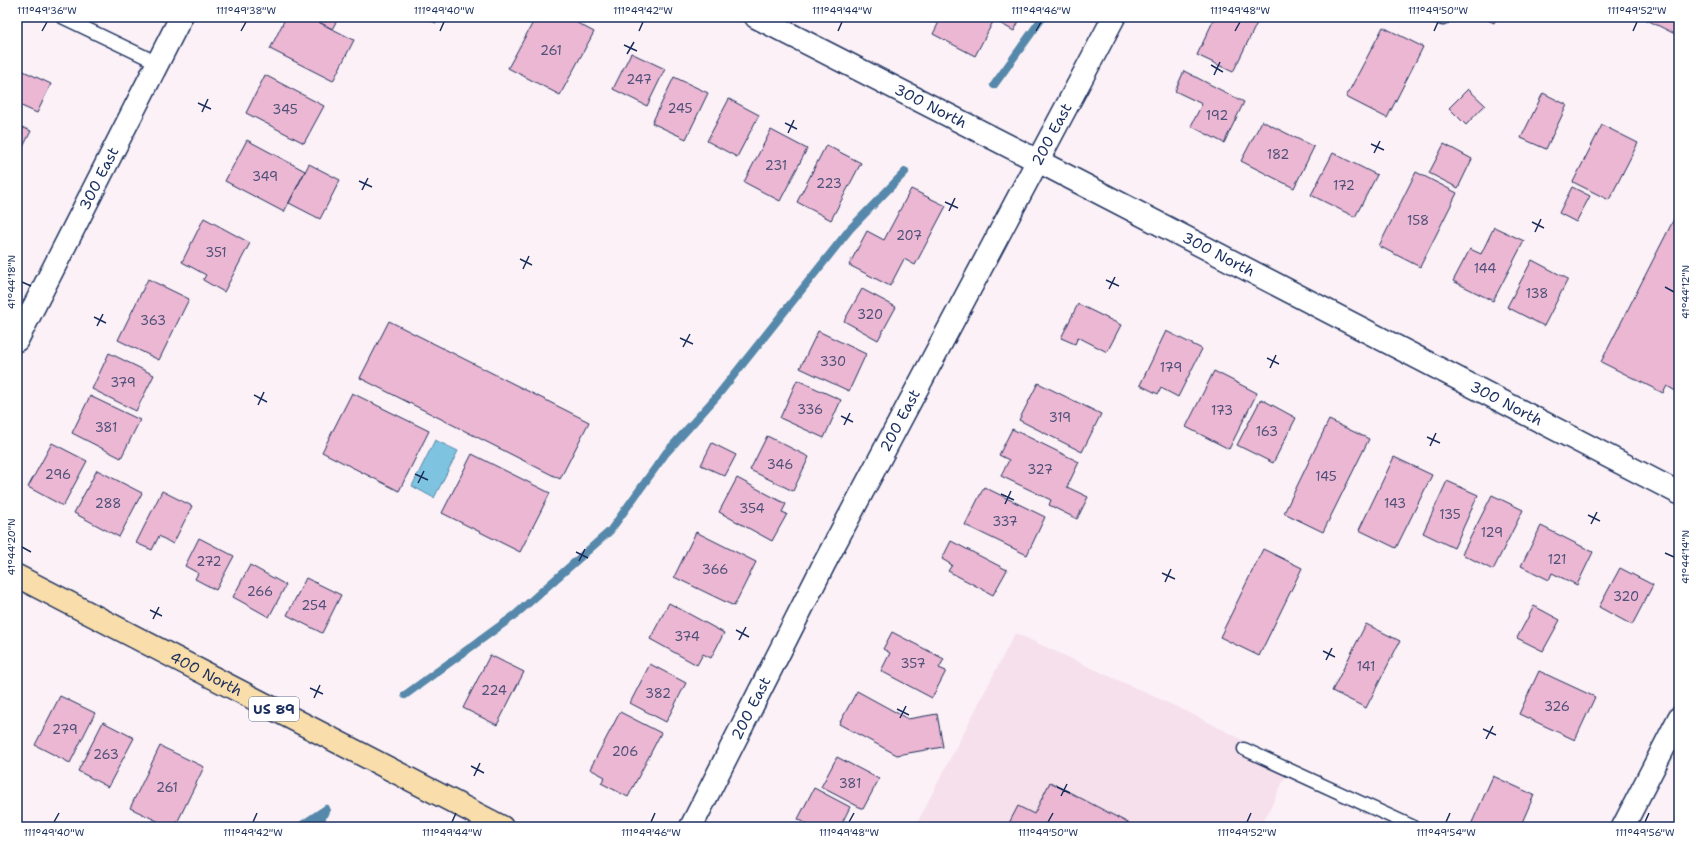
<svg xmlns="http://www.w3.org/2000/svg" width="1696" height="844" font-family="'Shantell Sans',sans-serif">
<rect width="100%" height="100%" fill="#fbf1f6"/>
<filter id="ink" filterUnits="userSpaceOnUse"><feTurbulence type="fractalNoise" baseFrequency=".025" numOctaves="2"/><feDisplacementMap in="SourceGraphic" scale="8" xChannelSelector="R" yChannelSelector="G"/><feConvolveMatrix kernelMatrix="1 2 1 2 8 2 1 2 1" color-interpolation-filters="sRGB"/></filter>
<g filter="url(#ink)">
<!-- built -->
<path fill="#f6e0eb" d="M 1015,633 L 1192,714 L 1291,765 L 1261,827 L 915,827 Z"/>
<!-- water -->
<path fill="#7ec3df" stroke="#5688ab" d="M 435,440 L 458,451 L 434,498 L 412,486 Z"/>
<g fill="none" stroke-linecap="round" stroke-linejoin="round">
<!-- stream -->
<path stroke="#5688ab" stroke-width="8" d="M 994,85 L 1043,17
M 405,695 L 515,615 L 610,531 L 666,453 L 718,395 L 850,229 L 905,172
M 299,827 L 326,809
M 318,827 L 326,809"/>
</g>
<!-- building -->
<path fill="#ecb7d2" stroke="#1b2f5e" d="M 286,17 L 309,17 L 354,40 L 333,81 L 270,49 Z
M 309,17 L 339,17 L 332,29 Z
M 423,17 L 439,17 L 436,23 Z
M 536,17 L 566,17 L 594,32 L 560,95 L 508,68 Z
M 939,17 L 1021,17 L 1014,31 L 994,20 L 975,56 L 933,34 L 941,18 Z
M 1215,17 L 1224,17 L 1230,20 L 1231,17 L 1245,17 L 1257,23 L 1233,72 L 1197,55 Z
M 1482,17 L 1497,17 L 1494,23 Z
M 1641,17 L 1679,17 L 1679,36 Z
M 1383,27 L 1423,47 L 1387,118 L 1346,97 Z
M 631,53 L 665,69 L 647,106 L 613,89 Z
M 17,68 L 51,84 L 37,113 L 17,104 Z
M 1184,71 L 1244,102 L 1224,143 L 1191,126 L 1202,104 L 1175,91 Z
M 265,75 L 324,106 L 304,143 L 246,113 Z
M 674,77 L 708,93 L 686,139 L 652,123 Z
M 1468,89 L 1485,105 L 1466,125 L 1449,108 Z
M 1543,93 L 1567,105 L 1546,149 L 1521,138 Z
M 729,99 L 759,115 L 737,157 L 707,141 Z
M 1262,121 L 1314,147 L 1294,188 L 1241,161 Z
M 17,125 L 31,131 L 20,153 L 17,152 Z
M 1602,125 L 1638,143 L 1609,200 L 1573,182 Z
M 771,130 L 807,149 L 780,201 L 744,182 Z
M 247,140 L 305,171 L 284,212 L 225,181 Z
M 1444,144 L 1472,159 L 1458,188 L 1429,173 Z
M 826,145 L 861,163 L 831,220 L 797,202 Z
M 1333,153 L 1377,175 L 1355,217 L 1311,195 Z
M 309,164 L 340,180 L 320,219 L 289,203 Z
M 1416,172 L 1457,193 L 1420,267 L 1379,246 Z
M 1572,187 L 1590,196 L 1576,222 L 1559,213 Z
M 911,189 L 946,206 L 915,265 L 904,259 L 890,286 L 849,265 L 867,231 L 884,240 Z
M 1675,217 L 1679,220 L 1679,393 L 1667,386 L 1663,393 L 1601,362 Z
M 204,218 L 250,243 L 224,292 L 203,280 L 206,275 L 182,262 Z
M 1494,227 L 1524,241 L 1493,301 L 1453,281 L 1470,249 L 1481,254 Z
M 1532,260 L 1568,279 L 1544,326 L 1507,307 Z
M 148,279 L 189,299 L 159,360 L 118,340 Z
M 862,289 L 896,307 L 878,340 L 844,321 Z
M 1078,304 L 1121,325 L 1107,352 L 1078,337 L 1075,344 L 1061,338 Z
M 389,321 L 589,422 L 560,479 L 360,378 Z
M 818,331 L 866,354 L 849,391 L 800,368 Z
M 1166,331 L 1202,349 L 1178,397 L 1161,388 L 1158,394 L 1140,385 Z
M 109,353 L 154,375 L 136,411 L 92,389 Z
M 1214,371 L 1257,393 L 1229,449 L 1186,427 Z
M 797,380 L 841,400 L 824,438 L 780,418 Z
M 1038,383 L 1101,414 L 1082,452 L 1019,420 Z
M 352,393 L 429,431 L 399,491 L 322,452 Z
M 90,396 L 140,420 L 121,458 L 72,433 Z
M 1261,399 L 1296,418 L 1273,463 L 1237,445 Z
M 1329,420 L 1369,439 L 1323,532 L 1284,513 Z
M 1012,429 L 1079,462 L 1067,487 L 1088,497 L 1077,519 L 1049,505 L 1051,500 L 1001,476 L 1009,460 L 999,455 Z
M 767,436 L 809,457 L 793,491 L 750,470 Z
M 52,443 L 87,461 L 63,506 L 28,487 Z
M 712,443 L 736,455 L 725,476 L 701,465 Z
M 472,454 L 550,493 L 520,552 L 442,513 Z
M 1394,457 L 1432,475 L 1396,548 L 1359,530 Z
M 97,470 L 142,493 L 119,537 L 74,513 Z
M 737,478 L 786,504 L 782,512 L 787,514 L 772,541 L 719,512 Z
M 1447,481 L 1478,495 L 1454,548 L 1423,533 Z
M 984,487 L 1045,517 L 1027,555 L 965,525 Z
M 162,491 L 192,506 L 173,544 L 159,536 L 152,550 L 136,543 Z
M 1492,495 L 1523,510 L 1493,570 L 1462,554 Z
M 1541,526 L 1593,552 L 1577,585 L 1552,573 L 1549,580 L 1521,566 Z
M 696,532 L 756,562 L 734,606 L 674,577 Z
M 199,538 L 234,556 L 216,590 L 195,579 L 198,573 L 185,566 Z
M 951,541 L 1007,570 L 993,595 L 948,571 L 952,565 L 942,559 Z
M 1263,549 L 1302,568 L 1259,656 L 1220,637 Z
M 250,565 L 286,585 L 269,617 L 233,597 Z
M 1620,568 L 1653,585 L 1632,625 L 1599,607 Z
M 306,578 L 341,595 L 322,633 L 287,615 Z
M 669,603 L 724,633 L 711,658 L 703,654 L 697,665 L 650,639 Z
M 1534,606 L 1560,620 L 1543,651 L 1517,638 Z
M 1366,624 L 1400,641 L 1366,708 L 1332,691 Z
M 892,632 L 944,659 L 939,668 L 946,671 L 932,698 L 881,671 L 890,653 L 883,649 Z
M 490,655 L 524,672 L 497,725 L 463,708 Z
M 650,664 L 686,683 L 666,722 L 630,703 Z
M 1539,671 L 1595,697 L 1575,740 L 1519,714 Z
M 857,691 L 908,719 L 937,714 L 943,747 L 897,755 L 839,724 Z
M 60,696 L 95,713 L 70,763 L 35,745 Z
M 620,712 L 661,733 L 628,797 L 601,783 L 605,777 L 590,769 Z
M 103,722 L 134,738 L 108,787 L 78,771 Z
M 160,746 L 204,767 L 175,827 L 170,827 L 130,808 Z
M 837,757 L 879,779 L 863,809 L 821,787 Z
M 1493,776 L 1534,795 L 1520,827 L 1470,827 Z
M 1050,782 L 1132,825 L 1131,827 L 1007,827 L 1018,806 L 1034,814 Z
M 814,788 L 850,807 L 840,827 L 813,827 L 798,819 Z"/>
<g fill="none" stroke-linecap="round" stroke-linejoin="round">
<defs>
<path id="lane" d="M 62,17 L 158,63
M 1439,17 L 1443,19
M 1244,749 L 1414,827"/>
<g id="street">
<path id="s1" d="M 756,17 L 1038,161 L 1679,493"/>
<path id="s2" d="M 17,340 L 181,17"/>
</g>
<g id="secondary">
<path id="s3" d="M 691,827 L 824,564 L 1114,17"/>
<path d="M 1623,827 L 1679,718"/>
</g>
<g id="primary">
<path id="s4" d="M 17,576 L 502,827"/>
</g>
</defs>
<!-- lane casing -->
<use href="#lane" stroke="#1b2f5e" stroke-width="15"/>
<!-- street casing -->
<use href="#street" stroke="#1b2f5e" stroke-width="25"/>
<!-- secondary casing -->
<use href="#secondary" stroke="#1b2f5e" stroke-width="25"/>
<!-- primary casing -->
<use href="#primary" stroke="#1b2f5e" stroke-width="25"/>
<!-- lane -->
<use href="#lane" stroke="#fff" stroke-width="12"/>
<!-- street -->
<use href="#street" stroke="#fff" stroke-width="22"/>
<!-- secondary -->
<use href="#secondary" stroke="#fff" stroke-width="22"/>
<!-- primary -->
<use href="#primary" stroke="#f9deab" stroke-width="22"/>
</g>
</g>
<!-- ticks -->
<path fill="none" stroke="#1b2f5e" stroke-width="1.5" d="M 42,31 L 47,22M 241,31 L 246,22M 440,31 L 444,22M 639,31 L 643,22M 838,31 L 842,22M 1036,31 L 1041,22M 1235,31 L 1240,22M 1434,31 L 1438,22M 1633,31 L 1637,22M 624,45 L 637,51M 627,54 L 634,42M 1211,65 L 1223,72M 1214,75 L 1220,62M 198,103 L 211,109M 202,112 L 208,99M 785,123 L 797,129M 788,133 L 794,120M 1371,144 L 1384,150M 1374,153 L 1380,141M 359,181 L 372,187M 362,190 L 368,178M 945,202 L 958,208M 949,211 L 955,198M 1532,222 L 1544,228M 1535,232 L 1541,219M 520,259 L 532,265M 523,269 L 529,256M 1106,280 L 1119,286M 22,282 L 31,286M 1665,287 L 1674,292M 1109,289 L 1115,277M 94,317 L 106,323M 97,326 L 103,314M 680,338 L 693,344M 683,347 L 690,334M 1267,358 L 1279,364M 1270,368 L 1276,355M 254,395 L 267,402M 258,405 L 264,392M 841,416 L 853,422M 844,425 L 850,413M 1427,437 L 1440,443M 1430,446 L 1436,433M 415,474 L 428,480M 418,483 L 424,471M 1001,494 L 1014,500M 1005,504 L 1011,491M 1588,515 L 1600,521M 1591,524 L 1597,512M 22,547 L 31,552M 576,552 L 588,558M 1665,553 L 1674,557M 579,561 L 585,549M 1162,573 L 1175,579M 1165,582 L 1171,569M 150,610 L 162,616M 153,619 L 159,607M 736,630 L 749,637M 739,640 L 746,627M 1323,651 L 1335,657M 1326,660 L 1332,648M 310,688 L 323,694M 314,698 L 320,685M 897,709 L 909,715M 900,718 L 906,706M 1483,729 L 1496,735M 1486,739 L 1493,726M 471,766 L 484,773M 474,776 L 480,763M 1057,787 L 1070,793M 1061,796 L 1067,784M 54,822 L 59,813M 253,822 L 257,813M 452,822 L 456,813M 651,822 L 655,813M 849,822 L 854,813M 1048,822 L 1053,813M 1247,822 L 1251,813M 1446,822 L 1450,813M 1645,822 L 1649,813"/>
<g text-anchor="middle" stroke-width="3" stroke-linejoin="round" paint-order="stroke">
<!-- number labels -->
<g font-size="13" fill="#4f517b">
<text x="551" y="55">261</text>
<text x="639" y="84">247</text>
<text x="680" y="113">245</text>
<text x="285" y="114">345</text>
<text x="1217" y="120">192</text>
<text x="1278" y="159">182</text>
<text x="776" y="170">231</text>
<text x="265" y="181">349</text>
<text x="829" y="188">223</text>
<text x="1344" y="190">172</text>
<text x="1418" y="225">158</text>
<text x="909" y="240">207</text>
<text x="216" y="257">351</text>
<text x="1485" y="273">144</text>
<text x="1537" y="298">138</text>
<text x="870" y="319">320</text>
<text x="153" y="325">363</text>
<text x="833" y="366">330</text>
<text x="1171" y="372">179</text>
<text x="123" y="387">379</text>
<text x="810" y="414">336</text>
<text x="1222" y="415">173</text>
<text x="1060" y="422">319</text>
<text x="106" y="432">381</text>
<text x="1267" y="436">163</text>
<text x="780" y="469">346</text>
<text x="1040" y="474">327</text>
<text x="58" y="479">296</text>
<text x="1326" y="481">145</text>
<text x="108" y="508">288</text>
<text x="1395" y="508">143</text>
<text x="752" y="513">354</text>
<text x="1450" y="519">135</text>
<text x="1005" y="526">337</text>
<text x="1492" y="537">129</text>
<text x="1557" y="564">121</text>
<text x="209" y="566">272</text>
<text x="715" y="574">366</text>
<text x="260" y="596">266</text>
<text x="1626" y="601">320</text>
<text x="314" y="610">254</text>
<text x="687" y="641">374</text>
<text x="913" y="668">357</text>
<text x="1366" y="671">141</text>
<text x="494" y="695">224</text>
<text x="658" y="698">382</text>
<text x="1557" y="711">326</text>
<text x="65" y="734">279</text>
<text x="625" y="756">206</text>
<text x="106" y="759">263</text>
<text x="850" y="788">381</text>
<text x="167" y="792">261</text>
</g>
<!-- shield labels -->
<rect fill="#fff" stroke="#5f6d8e" stroke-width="1" x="249" y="697" width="50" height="24" rx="3"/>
<g font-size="14" font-weight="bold" fill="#1b2f5e">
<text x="274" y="714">US 89</text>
</g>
<!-- street labels -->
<g font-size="15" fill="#1b2f5e" stroke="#fff">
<text dy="5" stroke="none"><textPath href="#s1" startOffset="196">300 North</textPath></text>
<text dy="5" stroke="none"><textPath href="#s3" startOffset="781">200 East</textPath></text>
<text dy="5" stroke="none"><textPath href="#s2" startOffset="181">300 East</textPath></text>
<text dy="5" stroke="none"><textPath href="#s1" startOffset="520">300 North</textPath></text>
<text dy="5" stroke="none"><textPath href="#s1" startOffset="844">300 North</textPath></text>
<text dy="5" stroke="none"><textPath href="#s3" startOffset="457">200 East</textPath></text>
<text dy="5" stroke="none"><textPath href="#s4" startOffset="213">400 North</textPath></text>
<text dy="5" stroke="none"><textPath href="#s3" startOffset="133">200 East</textPath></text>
</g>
</g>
<!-- margin -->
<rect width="1696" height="844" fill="none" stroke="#fff" stroke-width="44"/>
<rect x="22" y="22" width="1652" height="800" fill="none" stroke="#1b2f5e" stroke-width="1.5"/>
<g font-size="10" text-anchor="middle" fill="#1b2f5e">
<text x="47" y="14">111°49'36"W</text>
<text x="246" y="14">111°49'38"W</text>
<text x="444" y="14">111°49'40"W</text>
<text x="643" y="14">111°49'42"W</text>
<text x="842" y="14">111°49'44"W</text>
<text x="1041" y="14">111°49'46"W</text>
<text x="1240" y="14">111°49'48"W</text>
<text x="1438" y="14">111°49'50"W</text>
<text x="1637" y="14">111°49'52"W</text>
<text transform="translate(11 282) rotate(-90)" y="4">41°44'18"N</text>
<text transform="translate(1685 292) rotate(-90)" y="4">41°44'12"N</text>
<text transform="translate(11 547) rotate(-90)" y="4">41°44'20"N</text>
<text transform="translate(1685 557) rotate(-90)" y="4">41°44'14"N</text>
<text x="54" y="836">111°49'40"W</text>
<text x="253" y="836">111°49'42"W</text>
<text x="452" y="836">111°49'44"W</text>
<text x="651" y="836">111°49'46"W</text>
<text x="849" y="836">111°49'48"W</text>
<text x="1048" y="836">111°49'50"W</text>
<text x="1247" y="836">111°49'52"W</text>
<text x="1446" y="836">111°49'54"W</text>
<text x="1645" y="836">111°49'56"W</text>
</g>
</svg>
